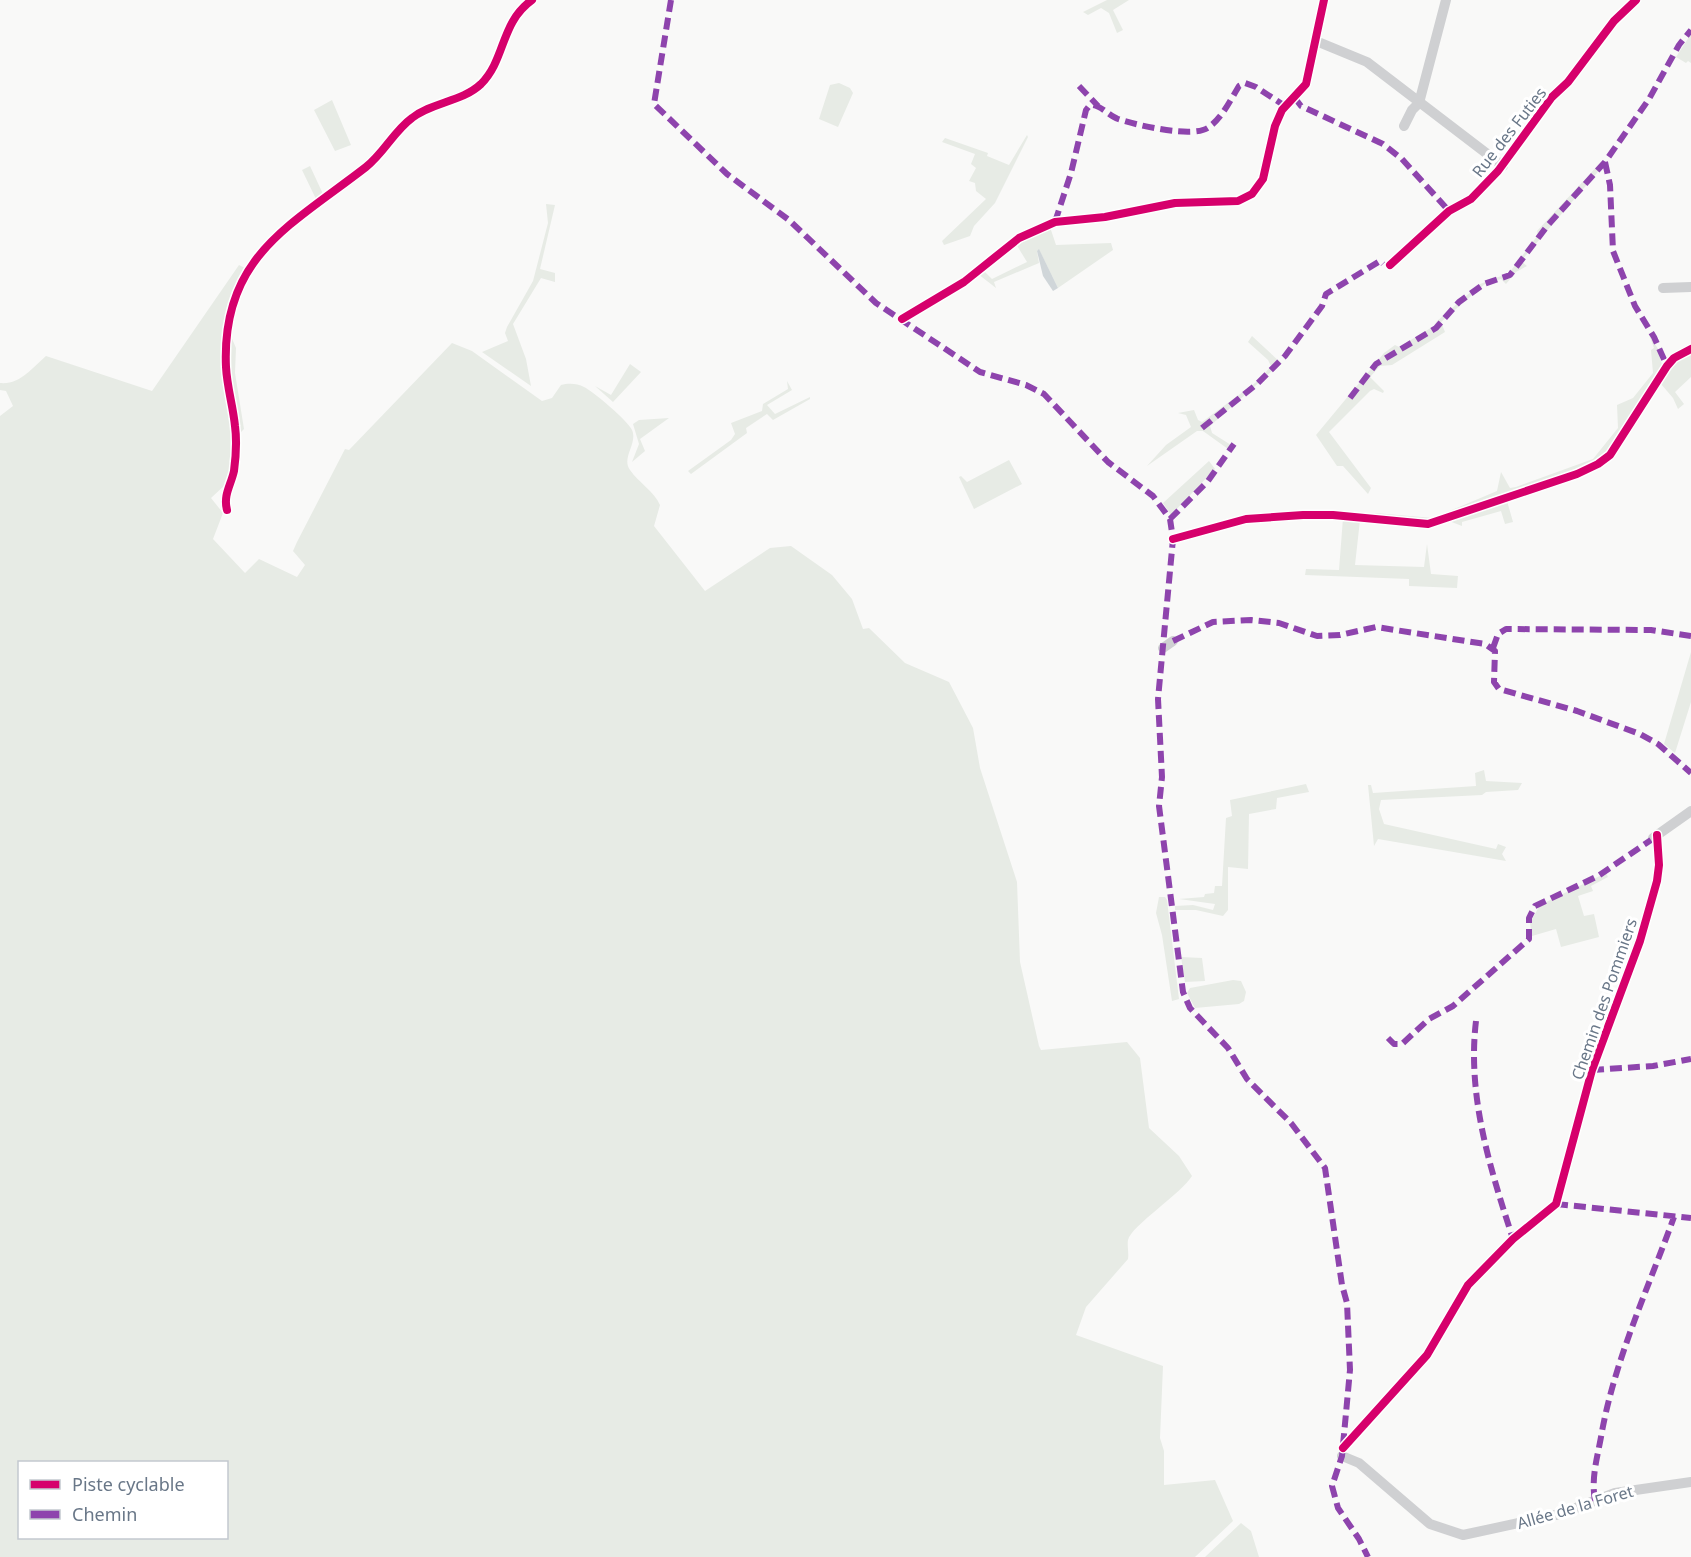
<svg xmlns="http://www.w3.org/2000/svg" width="1691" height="1557" font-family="'Noto Sans',sans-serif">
<rect width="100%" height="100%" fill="#f9f9f8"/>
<!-- green -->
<path fill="#e7ebe5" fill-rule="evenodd" d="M 1107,0 L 1129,0 L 1113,10 L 1123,30 L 1117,33 L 1109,13 L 1101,8 L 1088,15 L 1083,12 Z
M 1691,34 L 1691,63 L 1688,61 L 1686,63 L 1676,57 Z
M 839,83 L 850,88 L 853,93 L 838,127 L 819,119 L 830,85 Z
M 332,100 L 351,145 L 335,151 L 314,110 Z
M 1027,135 L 1028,137 L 995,203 L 974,226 L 970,236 L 944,245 L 942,241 L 986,199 L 976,191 L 975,183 L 969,181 L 976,168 L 971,164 L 975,154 L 942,142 L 945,138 L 988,153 L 987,156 L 1009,165 Z
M 1601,162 L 1603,166 L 1521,261 L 1527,266 L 1516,272 L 1506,284 L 1501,279 L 1485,284 L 1441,322 L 1445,332 L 1392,365 L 1380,366 L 1370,377 L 1384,391 L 1383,393 L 1374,389 L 1370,391 L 1329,432 L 1371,488 L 1368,494 L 1343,466 L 1337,466 L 1316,435 L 1384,353 L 1395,345 L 1399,347 L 1434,326 L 1437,321 L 1480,284 L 1509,273 L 1538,235 L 1537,231 Z
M 310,166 L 323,194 L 316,199 L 302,170 Z
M 546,204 L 555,205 L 540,269 L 555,273 L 555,282 L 541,278 L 513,324 L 526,359 L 531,386 L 482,352 L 508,341 L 505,333 L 507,327 L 533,281 L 548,223 Z
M 1050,227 L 1056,245 L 1111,243 L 1113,250 L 1058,288 L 1039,250 L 1037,251 L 1039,263 L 994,282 L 996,288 L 978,274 L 983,270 L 992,279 L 1027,262 L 1016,244 Z
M 239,265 L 245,268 L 232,293 L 229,409 L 231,442 L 229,471 L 226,484 L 211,498 L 223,513 L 213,539 L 245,573 L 259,559 L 297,577 L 305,565 L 293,551 L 297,542 L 345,449 L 349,450 L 452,343 L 472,351 L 542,401 L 552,398 L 561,385 C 568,383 577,383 584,387 C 593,391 628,421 632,430 C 638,443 621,458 630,470 C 639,483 654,491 660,505 L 654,526 L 705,591 L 770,548 L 791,546 L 832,575 L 852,599 L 863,629 L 869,628 L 905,663 L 949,682 L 973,728 L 980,768 L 1017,882 L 1020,962 L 1039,1046 L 1041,1050 L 1127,1042 L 1140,1058 L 1149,1128 L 1179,1156 L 1192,1176 C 1182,1193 1131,1226 1128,1240 C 1127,1245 1129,1253 1128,1259 L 1086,1307 L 1076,1335 L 1163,1366 L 1160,1438 L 1164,1451 L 1164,1485 L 1215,1480 L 1233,1521 L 1195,1557 L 0,1557 L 0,416 L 13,406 L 6,391 L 0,390 L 0,383 C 20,385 32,368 46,356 L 152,391 ZM 20,1462 L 226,1462 L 226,1538 L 20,1538 Z
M 1648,332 L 1658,349 L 1662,365 L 1609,453 L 1590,466 L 1429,521 L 1376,515 L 1375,513 L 1433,518 L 1497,491 L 1501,472 L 1510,488 L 1516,487 L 1593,459 L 1618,428 L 1617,405 L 1633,398 L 1653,373 L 1651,350 L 1654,348 Z
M 230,334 L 236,348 L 235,373 L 244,429 L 239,434 L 228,345 Z
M 1252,336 L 1281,363 L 1210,426 L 1212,433 L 1231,445 L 1228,449 L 1203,431 L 1197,431 L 1147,466 L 1166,445 L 1191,427 L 1186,415 L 1178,413 L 1194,410 L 1198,420 L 1202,422 L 1259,380 L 1271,366 L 1268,360 L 1248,342 Z
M 1691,353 L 1691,377 L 1675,392 L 1684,404 L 1678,409 L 1673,398 L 1661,384 L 1675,362 Z
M 630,364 L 641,372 L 613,402 L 595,386 L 611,395 Z
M 787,381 L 792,390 L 767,405 L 775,414 L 810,397 L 810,399 L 773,420 L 767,414 L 746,428 L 747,433 L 691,474 L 688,471 L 731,440 L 735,434 L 731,423 L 762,411 L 763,404 L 788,389 Z
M 669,418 L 640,439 L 645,451 L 632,462 L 639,444 L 633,424 L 639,420 Z
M 1009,460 L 1022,484 L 974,509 L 959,477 L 961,476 L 967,482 Z
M 1209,461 L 1215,469 L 1171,515 L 1163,503 Z
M 1507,501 L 1513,522 L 1505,524 L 1501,511 L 1462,522 L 1462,526 L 1449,521 Z
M 1343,518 L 1360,520 L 1355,565 L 1424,567 L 1427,544 L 1431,574 L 1458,576 L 1457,588 L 1409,586 L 1409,579 L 1305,575 L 1306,569 L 1339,570 Z
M 1691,652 L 1691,702 L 1675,753 L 1664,744 Z
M 1484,770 L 1486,781 L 1522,783 L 1518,790 L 1486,792 L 1482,795 L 1381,800 L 1379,809 L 1384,824 L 1496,849 L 1498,844 L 1506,847 L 1502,854 L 1506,861 L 1378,839 L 1374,846 L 1368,785 L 1371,785 L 1373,793 L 1476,786 L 1475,773 Z
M 1306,784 L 1309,792 L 1277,798 L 1276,809 L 1249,814 L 1248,869 L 1228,867 L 1228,910 L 1223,916 L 1196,910 L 1175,910 L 1175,906 L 1193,905 L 1213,910 L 1215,904 L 1179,899 L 1204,897 L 1205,894 L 1214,893 L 1215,886 L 1222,886 L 1226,818 L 1232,816 L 1230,800 Z
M 1606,873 L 1608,877 L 1591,886 L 1593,891 L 1578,896 L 1584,916 L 1594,914 L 1599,937 L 1561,947 L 1556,929 L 1532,936 L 1530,923 L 1540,905 Z
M 1159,897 L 1165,897 L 1167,900 L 1179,999 L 1172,1001 L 1162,935 L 1156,913 Z
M 1181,957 L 1202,958 L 1205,981 L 1185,982 Z
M 1233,980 L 1241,981 L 1246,992 L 1244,1001 L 1239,1004 L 1195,1008 L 1187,993 L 1190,988 Z
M 1241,1523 L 1251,1531 L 1259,1557 L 1205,1557 Z"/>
<!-- water -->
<path fill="#d0d6d9" d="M 1039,249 L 1058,288 L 1053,291 L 1043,276 L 1037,251 Z"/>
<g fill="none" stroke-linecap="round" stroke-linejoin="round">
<!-- minor -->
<path stroke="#cfd0d2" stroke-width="10" d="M 1316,41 L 1367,62 L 1503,166
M 1404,126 L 1412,110 L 1419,103 L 1446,0
M 1390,265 L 1449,211 L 1471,199 L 1498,171 L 1552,97 L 1568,82 L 1614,21 L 1636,0
M 1663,288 L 1691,287
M 902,319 L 964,282 L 1019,238 L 1055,222 L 1105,217 L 1175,203 L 1238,201 L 1252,194 L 1263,179 L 1275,126 L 1282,110 L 1306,84 L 1324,0
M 227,510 C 223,495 231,485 234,471 C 236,456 237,441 235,426 C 233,406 227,387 226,367 C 221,257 290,226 366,167 C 384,153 394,131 412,118 C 432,102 462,102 481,84 C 506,59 500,23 532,0
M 1173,539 L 1246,519 L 1303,515 L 1333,515 L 1428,524 L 1577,474 L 1598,464 L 1610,455 L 1667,366 L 1674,358 L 1691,349
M 1163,648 L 1173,641
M 1653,838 L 1691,811
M 1343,1448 L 1427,1355 L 1468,1285 L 1513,1239 L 1556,1204 L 1592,1070 L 1640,941 L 1657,881 L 1659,865 L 1657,835
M 1342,1456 L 1359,1463 L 1430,1524 L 1463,1535 L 1560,1514 L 1615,1493 L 1691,1482"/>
<!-- quiet -->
<path stroke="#8e44ad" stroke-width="6" stroke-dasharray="12 6" stroke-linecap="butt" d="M 671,0 L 654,104 L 727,174 L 789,220 L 876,303 L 980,372 L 1026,385 L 1044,394 L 1108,462 L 1153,496 L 1170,519 L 1173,539 L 1158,699 L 1162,777 L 1159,806 L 1183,992 L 1190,1008 L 1228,1048 L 1247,1079 L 1291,1123 L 1325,1168 L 1342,1285 L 1347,1303 L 1350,1370 L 1342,1456 L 1332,1486 L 1338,1508 L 1359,1539 L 1368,1557
M 1079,86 L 1098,106
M 1294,97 L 1301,106 L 1383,144 L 1402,159 L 1449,211
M 1605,162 L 1610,185 L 1613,251 L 1635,306 L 1654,337 L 1667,366
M 1055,222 L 1071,173 L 1086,110 L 1090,105 C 1100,104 1109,116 1118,119 C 1136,125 1194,139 1209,127 C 1222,118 1231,99 1239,86 L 1245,83 L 1256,87 L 1285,106
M 1350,398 L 1376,364 L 1436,328 L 1459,302 L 1484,284 L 1510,275 L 1548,225 L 1605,162 L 1649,99 L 1679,45 L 1691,30
M 1202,428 L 1257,384 L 1285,356 L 1322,306 L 1326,294 L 1380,261 L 1383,264
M 1170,519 L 1208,481 L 1234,444
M 1173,641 L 1213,622 L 1251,620 L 1279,623 L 1317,636 L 1340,635 L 1376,627 L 1485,644 L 1495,651 L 1494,682 L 1499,689 L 1577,711 L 1640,734 L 1658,744 L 1691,773
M 1493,648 L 1498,634 L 1506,629 L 1651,630 L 1691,636
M 1476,1021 C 1467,1096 1490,1168 1513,1239
M 1388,1038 L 1394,1044 L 1402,1044 L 1429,1019 L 1453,1006 L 1529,939 L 1529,918 L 1535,906 L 1598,876 L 1651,840
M 1592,1070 L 1653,1066 L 1691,1059
M 1556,1204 L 1691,1218
M 1595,1501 C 1591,1478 1597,1459 1601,1437 C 1614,1361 1648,1289 1674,1217"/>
<defs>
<path id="cycleway" d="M 1390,265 L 1449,211 L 1471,199 L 1498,171 L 1552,97 L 1568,82 L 1614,21 L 1636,0
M 902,319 L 964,282 L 1019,238 L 1055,222 L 1105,217 L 1175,203 L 1238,201 L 1252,194 L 1263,179 L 1275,126 L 1282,110 L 1306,84 L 1324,0
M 227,510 C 223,495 231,485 234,471 C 236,456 237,441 235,426 C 233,406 227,387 226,367 C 221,257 290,226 366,167 C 384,153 394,131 412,118 C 432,102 462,102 481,84 C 506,59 500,23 532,0
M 1173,539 L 1246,519 L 1303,515 L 1333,515 L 1428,524 L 1577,474 L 1598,464 L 1610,455 L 1667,366 L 1674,358 L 1691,349
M 1343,1448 L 1427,1355 L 1468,1285 L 1513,1239 L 1556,1204 L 1592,1070 L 1640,941 L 1657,881 L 1659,865 L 1657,835"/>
</defs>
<!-- cycleway casing -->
<use href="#cycleway" stroke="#fff" stroke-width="11"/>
<!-- cycleway -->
<use href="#cycleway" stroke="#d6006c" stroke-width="8"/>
</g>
<g text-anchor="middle" stroke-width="6" stroke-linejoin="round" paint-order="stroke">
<!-- street labels -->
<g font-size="16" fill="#697788" stroke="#fff">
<text transform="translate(1509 132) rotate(-52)" y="6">Rue des Futies</text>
<text transform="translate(1604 999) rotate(-71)" y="6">Chemin des Pommiers</text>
<text transform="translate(1575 1507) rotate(-16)" y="6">Allée de la Foret</text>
</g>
</g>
<!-- legend -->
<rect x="18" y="1461" width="210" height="78" fill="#ffffff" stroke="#c3c9cf" stroke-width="1.5"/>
<rect x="30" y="1480" width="30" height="9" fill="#d6006c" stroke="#c3c9cf" stroke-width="1.5"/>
<text x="72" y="1491" font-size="18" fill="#697788">Piste cyclable</text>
<rect x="30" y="1510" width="30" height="9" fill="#8e44ad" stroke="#c3c9cf" stroke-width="1.5"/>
<text x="72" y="1521" font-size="18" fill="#697788">Chemin</text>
</svg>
